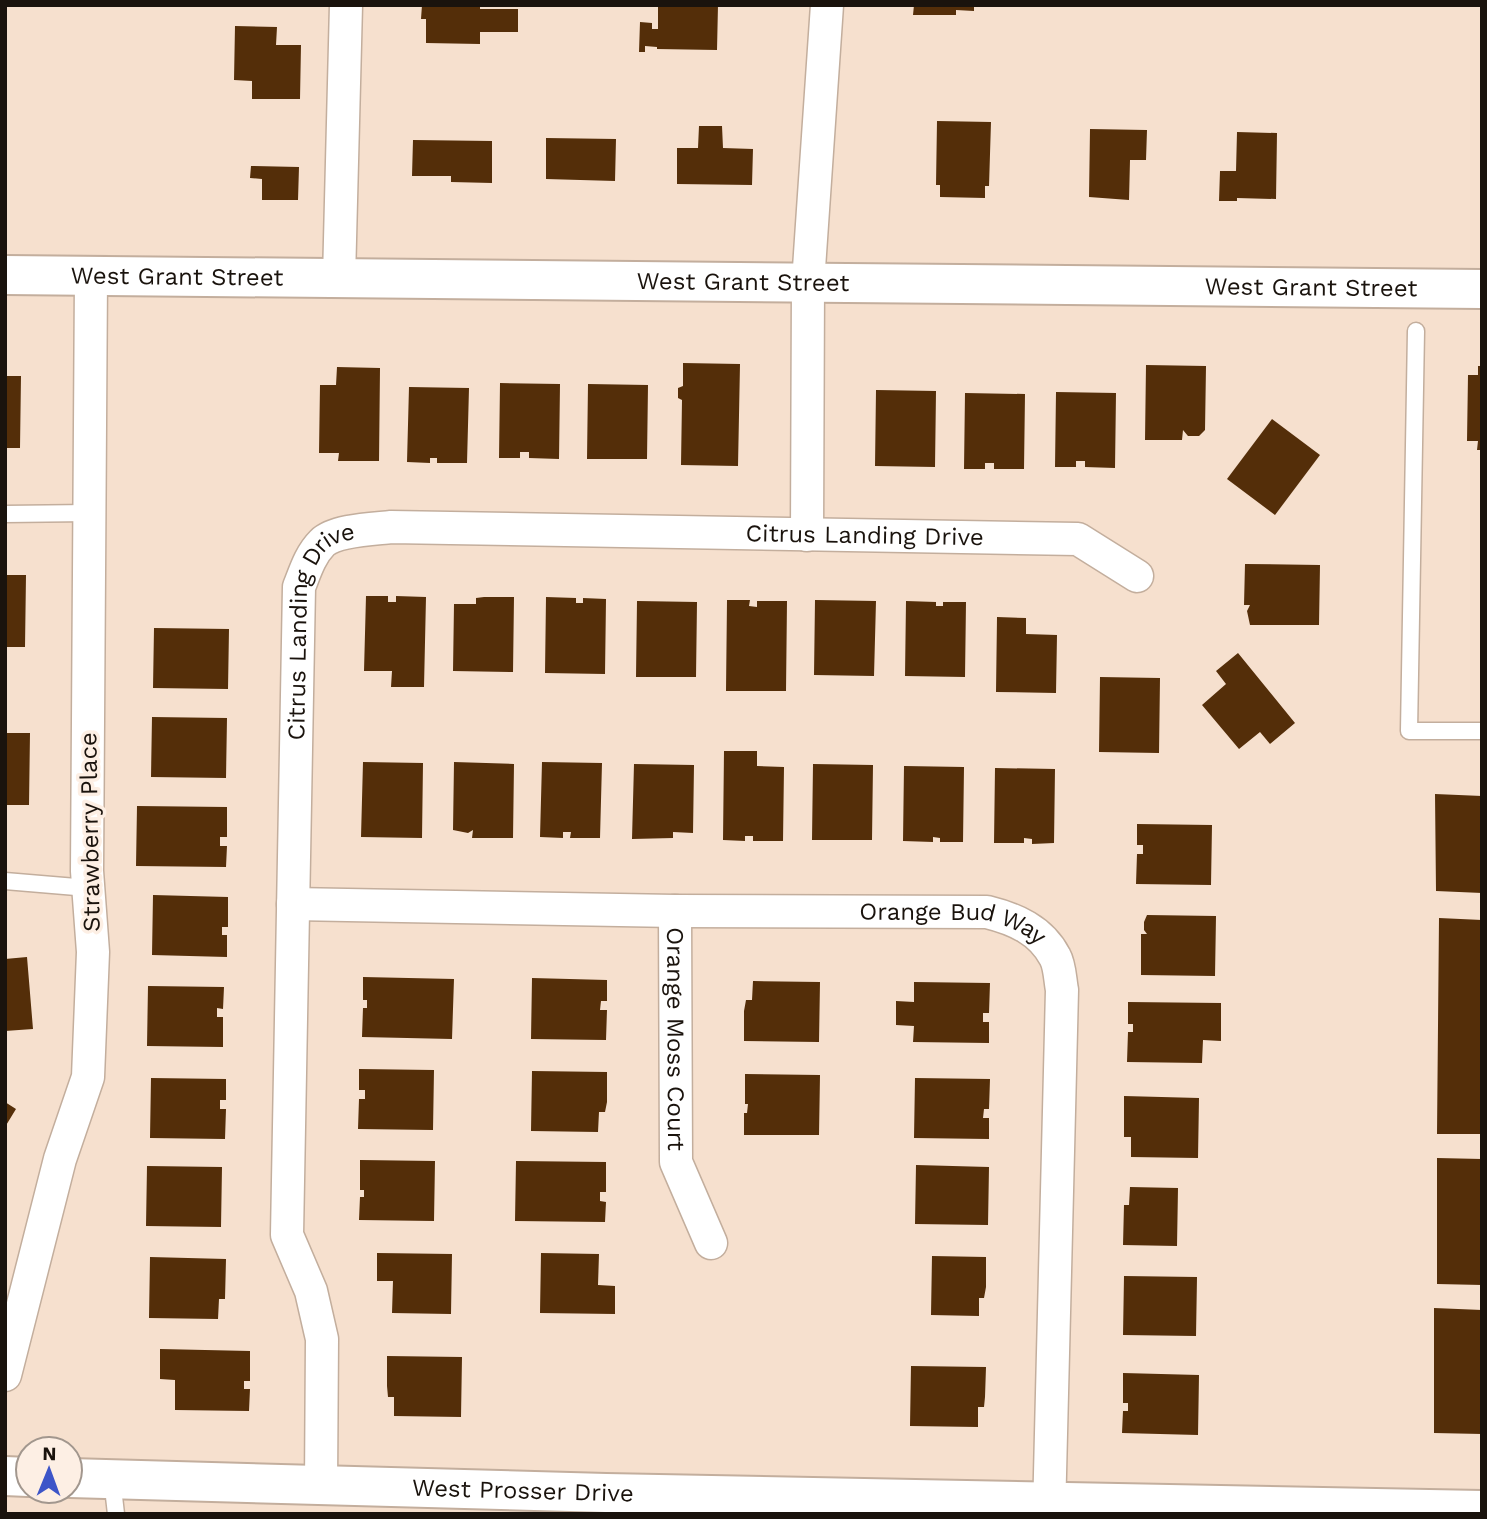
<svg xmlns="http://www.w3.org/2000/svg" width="1487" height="1519" font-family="'Work Sans',sans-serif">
<rect width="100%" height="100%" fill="#f6e0ce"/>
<!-- building -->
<path fill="#542e09" d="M 422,5 L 480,5 L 480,9 L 518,9 L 518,32 L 480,32 L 480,44 L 426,43 L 426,19 L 421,19 Z
M 658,5 L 718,5 L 717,50 L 657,49 L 657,47 L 645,46 L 645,52 L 639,52 L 640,22 L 652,23 L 652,29 L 658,29 Z
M 914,5 L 974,5 L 974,11 L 956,10 L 956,15 L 913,15 Z
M 235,26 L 277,27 L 276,45 L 301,45 L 300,99 L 252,99 L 252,81 L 234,80 Z
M 937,121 L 991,122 L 989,186 L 985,186 L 985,198 L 940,197 L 940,185 L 936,185 Z
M 699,126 L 722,126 L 723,148 L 753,149 L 752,185 L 677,184 L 677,148 L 698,148 Z
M 1090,129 L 1147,130 L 1146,160 L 1130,160 L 1129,200 L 1089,197 Z
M 1237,132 L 1277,133 L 1276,199 L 1237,198 L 1237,201 L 1219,201 L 1220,171 L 1236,171 Z
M 546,138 L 616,139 L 615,181 L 546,179 Z
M 413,140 L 492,141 L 492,183 L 451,182 L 451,176 L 412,176 Z
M 251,166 L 299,167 L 298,200 L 262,200 L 262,179 L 250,178 Z
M 683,363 L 740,364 L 738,466 L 681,465 L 682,400 L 678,398 L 678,388 L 683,386 Z
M 1146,365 L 1206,366 L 1205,430 L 1199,436 L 1188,436 L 1183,430 L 1182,440 L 1145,440 Z
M 1478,366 L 1482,366 L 1482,450 L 1477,450 L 1478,441 L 1467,441 L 1468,375 L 1478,375 Z
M 337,367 L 380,368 L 379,461 L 338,461 L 339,453 L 319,453 L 320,385 L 336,385 Z
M 5,376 L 21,376 L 20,448 L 5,448 Z
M 500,383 L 560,384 L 559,459 L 529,458 L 529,452 L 520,452 L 520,458 L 499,458 Z
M 588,384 L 648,385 L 647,459 L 587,459 Z
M 409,387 L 469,388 L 467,463 L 437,463 L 437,458 L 430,458 L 430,463 L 407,462 Z
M 876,390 L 936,391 L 935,467 L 875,466 Z
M 1056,392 L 1116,393 L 1115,468 L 1085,467 L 1085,461 L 1076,461 L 1076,467 L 1055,467 Z
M 965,393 L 1025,394 L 1024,469 L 994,469 L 994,463 L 985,463 L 985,469 L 964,469 Z
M 1272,419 L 1320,455 L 1275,515 L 1227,479 Z
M 1245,564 L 1320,565 L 1319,625 L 1250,625 L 1247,611 L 1250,605 L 1244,605 Z
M 5,575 L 26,575 L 25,647 L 5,647 Z
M 366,596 L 388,596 L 388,602 L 396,602 L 396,596 L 426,597 L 424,687 L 391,687 L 392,671 L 364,671 Z
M 484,597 L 514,597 L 513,672 L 453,671 L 454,604 L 476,604 L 476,598 Z
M 546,597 L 576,598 L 576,603 L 583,603 L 583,598 L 606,599 L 605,674 L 545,673 Z
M 727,600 L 750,600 L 749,606 L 757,607 L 757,601 L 787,601 L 786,691 L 726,691 Z
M 815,600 L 876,601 L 874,676 L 814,675 Z
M 637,601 L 697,602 L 696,677 L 636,677 Z
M 906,601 L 936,602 L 936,606 L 943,606 L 943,602 L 966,602 L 965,677 L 905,676 Z
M 997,617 L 1026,618 L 1026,634 L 1057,635 L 1056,693 L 996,692 Z
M 154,628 L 229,629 L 228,689 L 153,688 Z
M 1238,653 L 1295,723 L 1270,744 L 1260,732 L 1239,749 L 1202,705 L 1226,684 L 1216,671 Z
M 1100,677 L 1160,678 L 1159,753 L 1099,752 Z
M 152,717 L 227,718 L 226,778 L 151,777 Z
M 5,733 L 30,733 L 29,805 L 5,805 Z
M 724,751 L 757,751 L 757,766 L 784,767 L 783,841 L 753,841 L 753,836 L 745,836 L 745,841 L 723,840 Z
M 363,762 L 423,763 L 422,838 L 361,837 Z
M 454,762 L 514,764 L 513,838 L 472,838 L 473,830 L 468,833 L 453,830 Z
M 542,762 L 602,763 L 600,838 L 570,838 L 571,832 L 563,832 L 563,838 L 540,837 Z
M 634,764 L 694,765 L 693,833 L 673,832 L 673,838 L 632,839 Z
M 813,764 L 873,765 L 872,840 L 812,840 Z
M 904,766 L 964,767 L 963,842 L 940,842 L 940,838 L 933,837 L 933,842 L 903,841 Z
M 995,768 L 1055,769 L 1054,843 L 1032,844 L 1032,839 L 1024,838 L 1024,843 L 994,843 Z
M 1435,794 L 1482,796 L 1482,893 L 1436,891 Z
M 137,806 L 227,807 L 227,837 L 220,837 L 220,846 L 227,846 L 226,867 L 136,866 Z
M 1137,824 L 1212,825 L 1211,885 L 1136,884 L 1137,854 L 1143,854 L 1143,845 L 1137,845 Z
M 153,895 L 228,897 L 228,927 L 222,927 L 222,935 L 227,935 L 227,957 L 152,955 Z
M 1147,915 L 1216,916 L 1215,976 L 1141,975 L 1141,934 L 1147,934 L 1144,930 L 1144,922 Z
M 1439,918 L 1482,920 L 1482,1134 L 1437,1134 Z
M 27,957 L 33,1029 L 5,1031 L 5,959 Z
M 363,977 L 454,979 L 452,1039 L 362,1037 L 363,1008 L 367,1008 L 367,1000 L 363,1000 Z
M 532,978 L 607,980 L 607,1001 L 601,1001 L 600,1010 L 607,1010 L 606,1040 L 531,1039 Z
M 753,981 L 820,982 L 819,1042 L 744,1041 L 744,1011 L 746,1000 L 752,1000 Z
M 914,982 L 990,983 L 989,1013 L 983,1013 L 983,1022 L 989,1022 L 989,1043 L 913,1042 L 914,1026 L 896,1025 L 896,1001 L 914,1002 Z
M 148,986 L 224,987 L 223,1009 L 217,1008 L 217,1017 L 223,1017 L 223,1047 L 147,1046 Z
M 1128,1002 L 1221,1003 L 1221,1041 L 1203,1040 L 1202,1063 L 1127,1062 L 1128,1032 L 1133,1032 L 1133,1024 L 1128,1024 Z
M 359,1069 L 434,1070 L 433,1130 L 358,1129 L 359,1099 L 365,1099 L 365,1090 L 359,1090 Z
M 532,1071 L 607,1072 L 607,1102 L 605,1112 L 599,1112 L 598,1132 L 531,1131 Z
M 745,1074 L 820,1075 L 819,1135 L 744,1135 L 744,1113 L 747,1113 L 748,1104 L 745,1104 Z
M 151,1078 L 226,1079 L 226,1100 L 220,1100 L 220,1109 L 226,1109 L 225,1139 L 150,1138 Z
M 915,1078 L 990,1079 L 989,1109 L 984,1109 L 983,1118 L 989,1118 L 989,1139 L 914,1138 Z
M 1124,1096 L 1199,1098 L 1198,1158 L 1131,1157 L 1131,1137 L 1124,1137 Z
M 5,1102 L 16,1109 L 5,1127 Z
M 1437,1158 L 1482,1159 L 1482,1285 L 1437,1284 Z
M 360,1160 L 435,1161 L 434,1221 L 359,1220 L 360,1197 L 364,1197 L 364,1190 L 360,1190 Z
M 516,1161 L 606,1162 L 606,1192 L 600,1192 L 600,1201 L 606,1202 L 605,1222 L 515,1221 Z
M 916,1165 L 989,1167 L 988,1225 L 915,1224 Z
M 147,1166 L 222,1167 L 221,1227 L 146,1226 Z
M 1130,1187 L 1178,1188 L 1177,1246 L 1123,1245 L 1124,1205 L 1129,1205 Z
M 377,1253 L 452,1254 L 451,1314 L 392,1313 L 393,1281 L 377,1281 Z
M 541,1253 L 599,1254 L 598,1285 L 615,1286 L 615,1314 L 540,1313 Z
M 932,1256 L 986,1257 L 986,1287 L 984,1298 L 979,1298 L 979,1316 L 931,1315 Z
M 150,1257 L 226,1259 L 225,1299 L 219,1299 L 218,1319 L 149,1318 Z
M 1124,1276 L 1197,1277 L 1196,1336 L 1123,1335 Z
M 1434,1308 L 1482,1310 L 1482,1434 L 1434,1433 Z
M 160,1349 L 250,1351 L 250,1381 L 244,1381 L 244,1389 L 250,1389 L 249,1411 L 175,1410 L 175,1380 L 160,1379 Z
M 387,1356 L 462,1357 L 461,1417 L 394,1416 L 394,1397 L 388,1397 L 387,1386 Z
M 911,1366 L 986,1367 L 985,1397 L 984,1407 L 978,1407 L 978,1427 L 910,1426 Z
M 1123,1373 L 1199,1375 L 1198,1435 L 1122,1433 L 1123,1411 L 1128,1411 L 1128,1403 L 1123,1403 Z"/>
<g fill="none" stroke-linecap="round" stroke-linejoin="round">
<defs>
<path id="service" d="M 1416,331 L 1409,731 L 1482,731
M 5,514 L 89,513
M 5,881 L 88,888
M 112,1479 L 116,1514"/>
<g id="minor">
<path d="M 339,279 L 346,5"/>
<path d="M 807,535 L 808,283 L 827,5"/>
<path id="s1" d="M 293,904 L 675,911 L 987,912 C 1015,919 1041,930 1055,957 C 1060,966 1060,980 1062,990 L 1049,1514"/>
<path id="s2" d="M 675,911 L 676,1162 L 711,1243"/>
<path d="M 5,1375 L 60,1159 L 88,1077 L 93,952 L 87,871 L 91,277"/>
<path id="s3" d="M 321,1485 L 322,1339 L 311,1291 L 287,1235 L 299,587 C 305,572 310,555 322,543 C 335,530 373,529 391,527 L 1078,539 L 1137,576"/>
</g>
<g id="tertiary">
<path id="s4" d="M 5,275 L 1482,289"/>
<path d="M 5,1476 L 28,1477"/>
<path id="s5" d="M 70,1478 L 606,1493 L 1482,1510"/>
</g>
</defs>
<!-- service casing -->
<use href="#service" stroke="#c3ae9d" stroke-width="19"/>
<!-- minor casing -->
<use href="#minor" stroke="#c3ae9d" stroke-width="35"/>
<!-- tertiary casing -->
<use href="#tertiary" stroke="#c3ae9d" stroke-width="42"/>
<!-- service -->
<use href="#service" stroke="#fff" stroke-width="16"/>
<!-- minor -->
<use href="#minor" stroke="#fff" stroke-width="32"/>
<!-- tertiary -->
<use href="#tertiary" stroke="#fff" stroke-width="38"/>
</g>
<g text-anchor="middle" stroke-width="7" stroke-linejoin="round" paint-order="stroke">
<!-- street labels -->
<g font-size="24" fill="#1a130d" stroke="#fdefe4">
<text dy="8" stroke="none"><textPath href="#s4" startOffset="172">West Grant Street</textPath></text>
<text dy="8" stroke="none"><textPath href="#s4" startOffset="738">West Grant Street</textPath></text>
<text dy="8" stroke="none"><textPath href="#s4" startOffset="1306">West Grant Street</textPath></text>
<text dy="8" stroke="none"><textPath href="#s3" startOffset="1500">Citrus Landing Drive</textPath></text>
<text dy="8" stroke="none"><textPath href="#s3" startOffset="870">Citrus Landing Drive</textPath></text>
<text transform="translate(90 832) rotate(-91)" y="8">Strawberry Place</text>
<text dy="8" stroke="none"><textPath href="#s1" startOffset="662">Orange Bud Way</textPath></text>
<text dy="8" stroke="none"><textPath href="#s2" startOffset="128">Orange Moss Court</textPath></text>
<text dy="8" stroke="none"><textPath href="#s5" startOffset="453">West Prosser Drive</textPath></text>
</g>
</g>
<!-- border -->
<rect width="1487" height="1519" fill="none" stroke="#1a130d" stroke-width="14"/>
<!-- north arrow -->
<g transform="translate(49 1470) rotate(1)"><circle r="33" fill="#fdefe4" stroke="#a2978e" stroke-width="2"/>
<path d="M0-5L12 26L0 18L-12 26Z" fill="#3d55c8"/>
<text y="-10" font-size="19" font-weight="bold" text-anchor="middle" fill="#1a130d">N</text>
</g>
</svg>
